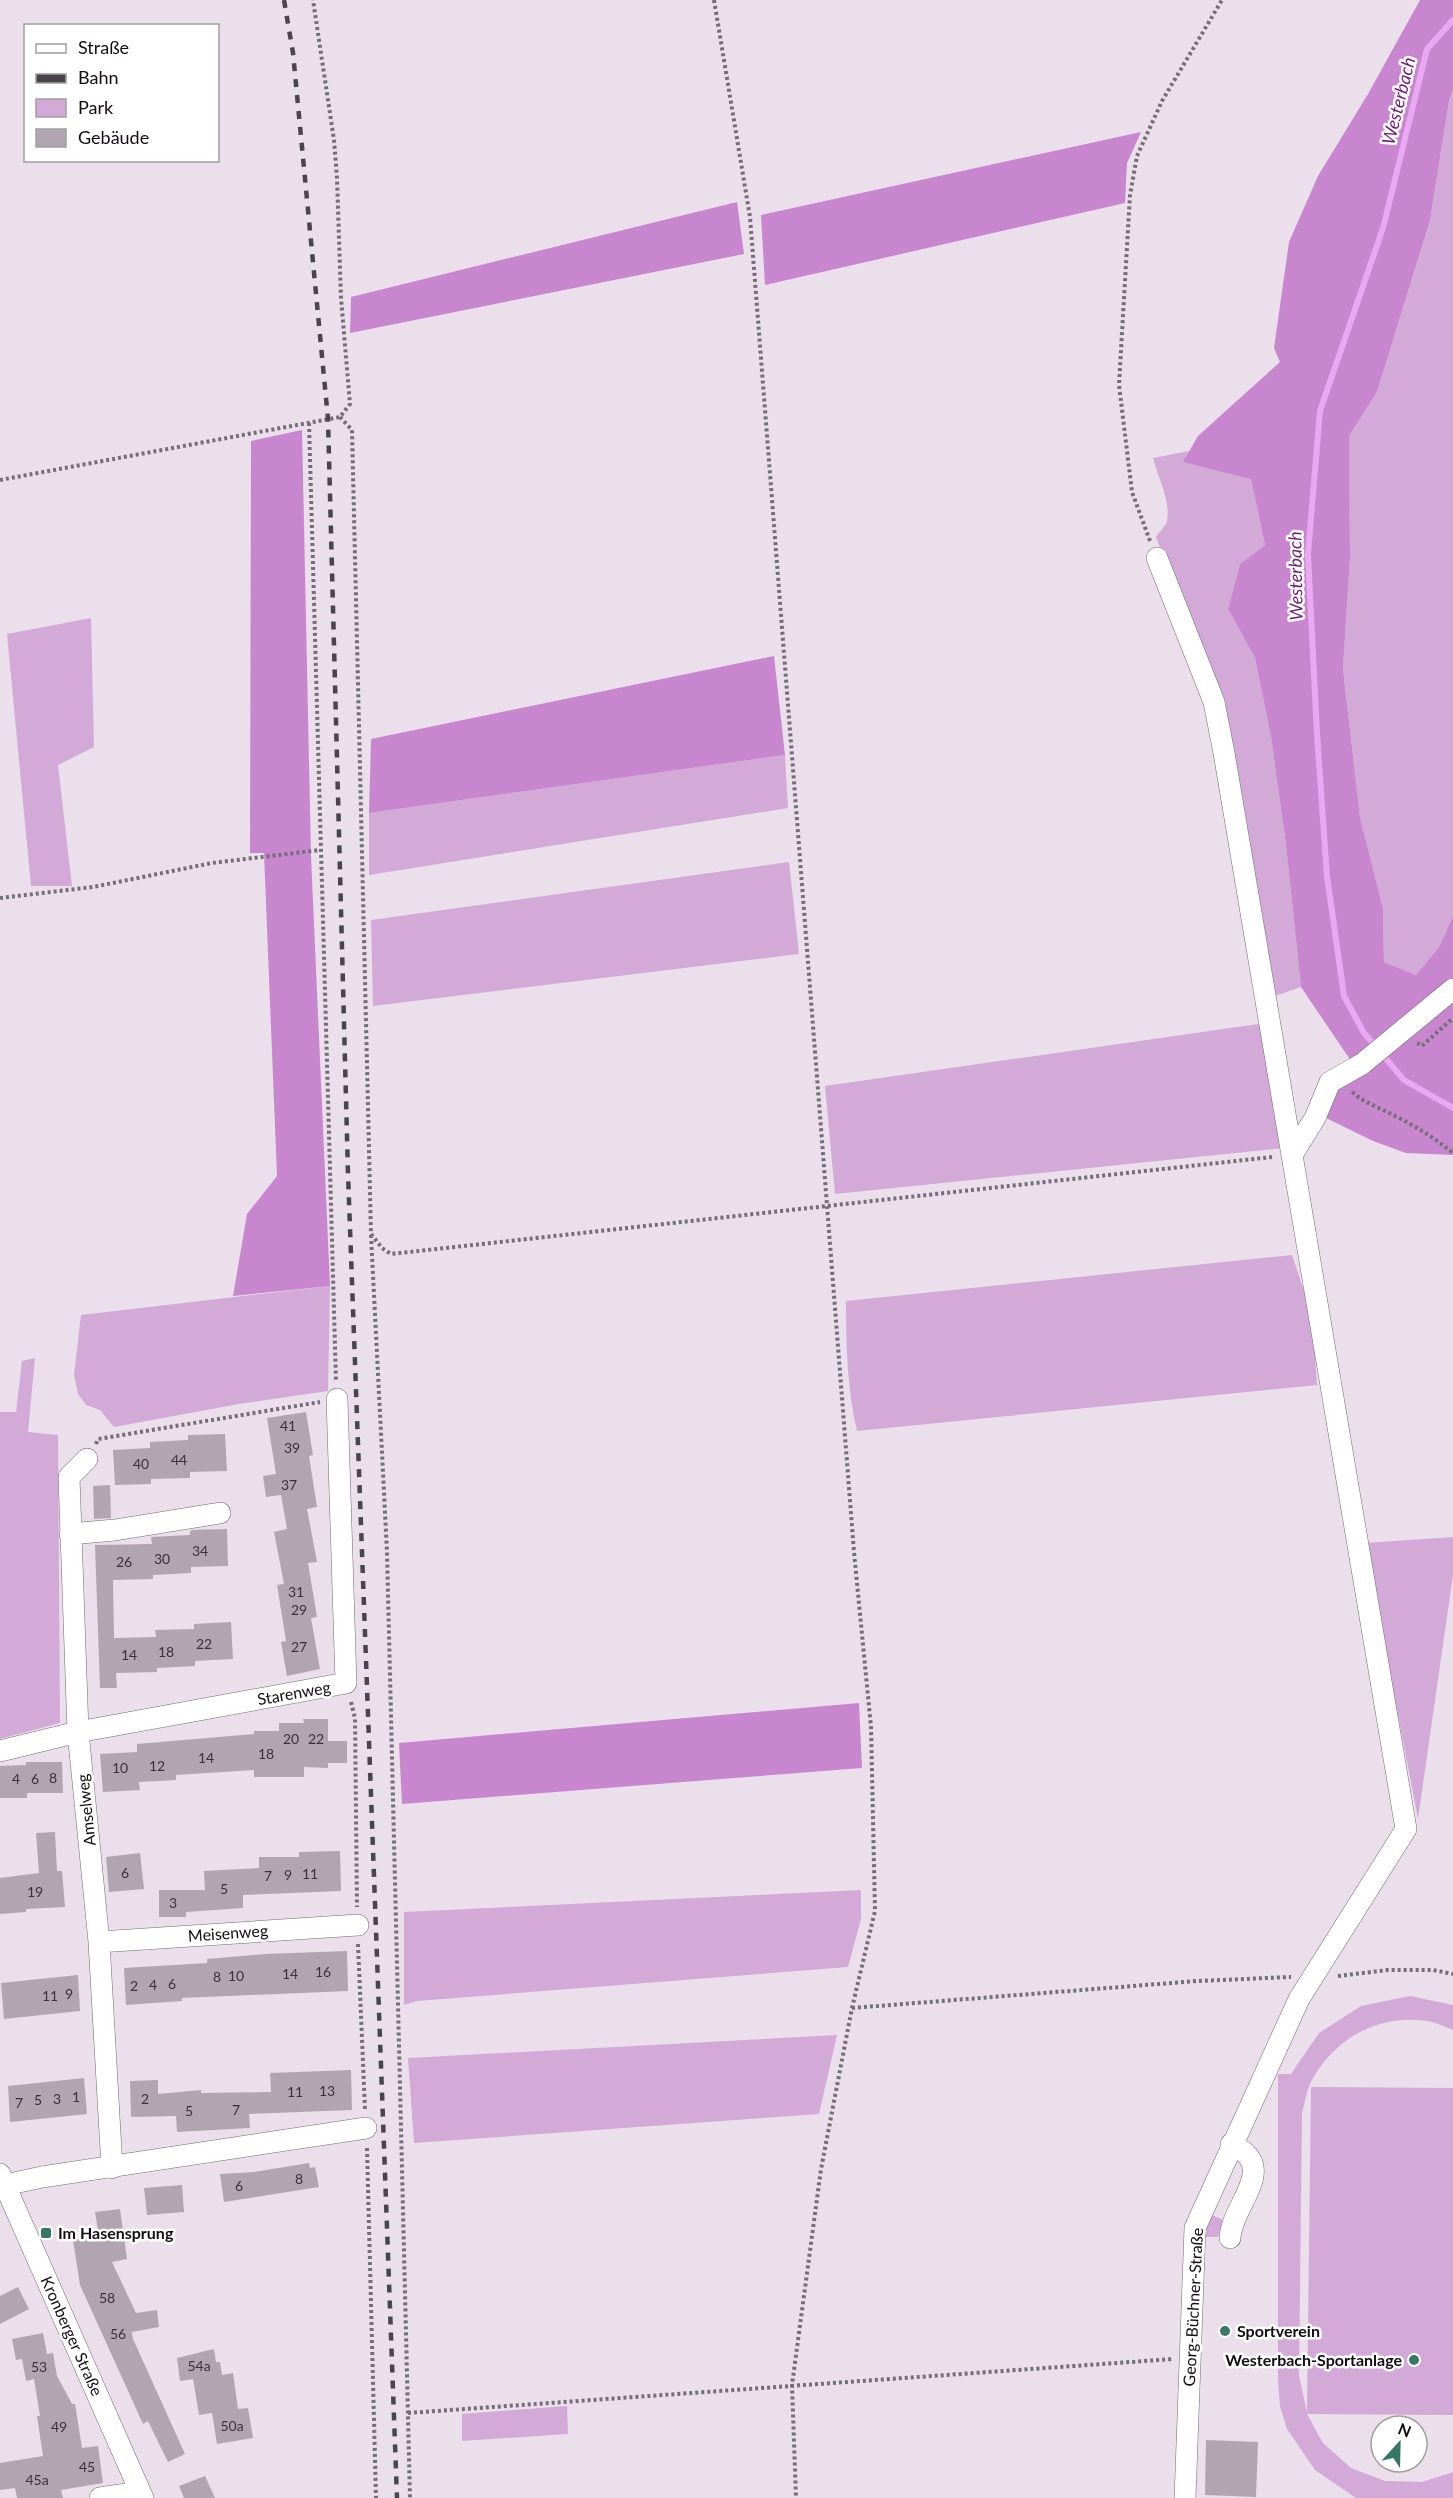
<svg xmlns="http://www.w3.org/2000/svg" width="1453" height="2498" font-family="Lato,sans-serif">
<rect width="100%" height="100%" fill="#eadfeb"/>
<!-- green -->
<path fill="#d3aad7" d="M 1453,90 L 1453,916 L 1439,947 L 1416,975 L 1384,962 L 1383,908 L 1360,817 L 1343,669 L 1350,557 L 1349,436 L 1377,392 L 1430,222 L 1449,101 Z
M 1189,451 L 1184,462 L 1251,478 L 1265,545 L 1240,564 L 1228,609 L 1255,658 L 1271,737 L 1286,845 L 1301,987 L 1272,997 L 1219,697 L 1156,537 C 1159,532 1166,526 1167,521 C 1171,501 1158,478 1153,458 Z
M 91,618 L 94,747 L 58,765 L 72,886 L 31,886 L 7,634 Z
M 785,755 L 788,808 L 369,875 L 369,813 Z
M 789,862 L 799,954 L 373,1006 L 371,920 Z
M 1265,1023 L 1285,1148 L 835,1194 L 825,1086 Z
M 1292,1255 L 1312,1315 L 1317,1385 L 857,1431 C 847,1388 846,1346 846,1301 Z
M 330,1286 L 328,1391 L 239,1404 L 114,1427 L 100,1410 L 86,1405 L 78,1394 L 74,1375 L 81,1315 Z
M 35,1358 L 28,1432 L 58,1435 L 60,1723 L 0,1739 L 0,1412 L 16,1412 L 22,1361 Z
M 1453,1537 L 1453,1575 L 1418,1819 L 1365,1543 Z
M 861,1890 L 861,1919 L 848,1967 L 417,2001 L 404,2005 L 404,1912 Z
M 1410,1996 L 1453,2005 L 1453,2030 C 1445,2027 1435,2022 1427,2021 C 1379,2014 1337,2037 1313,2078 C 1307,2088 1305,2102 1302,2113 L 1299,2375 L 1307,2413 L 1311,2087 L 1453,2088 L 1453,2415 L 1307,2414 L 1323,2443 L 1351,2468 L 1385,2481 L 1422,2482 L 1453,2472 L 1453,2498 L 1356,2498 L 1315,2470 L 1287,2429 L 1280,2406 L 1278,2380 L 1278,2074 L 1291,2074 L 1319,2033 L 1361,2006 Z
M 837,2035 L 819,2114 L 414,2143 L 408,2058 Z
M 1208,2213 L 1223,2220 L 1218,2237 L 1204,2237 Z
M 567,2406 L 568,2434 L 462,2441 L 462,2414 Z"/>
<!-- forest -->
<path fill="#c786ce" d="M 1420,0 L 1453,0 L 1453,90 L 1449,101 L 1430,221 L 1377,392 L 1349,436 L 1350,557 L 1343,669 L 1360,817 L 1383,908 L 1384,962 L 1416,975 L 1439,947 L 1453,916 L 1453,1155 L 1406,1153 L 1373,1141 L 1324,1117 L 1349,1058 L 1301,987 L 1286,845 L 1271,737 L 1255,658 L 1228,609 L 1240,564 L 1265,545 L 1251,479 L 1183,462 L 1198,436 L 1280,362 L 1274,348 L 1289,242 L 1318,176 L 1368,94 Z
M 1141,132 L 1127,163 L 1125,203 L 765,285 L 761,215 Z
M 737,202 L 744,254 L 350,333 L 351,297 Z
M 302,430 L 311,856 L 330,1286 L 233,1296 L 247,1214 L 277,1176 L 264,853 L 250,853 L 251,441 Z
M 774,656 L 785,755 L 369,813 L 371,739 Z
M 859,1703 L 862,1768 L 402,1804 L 399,1743 Z"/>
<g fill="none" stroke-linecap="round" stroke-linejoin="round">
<!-- stream -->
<path stroke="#eba8f2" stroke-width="6" d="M 1453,20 L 1427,49 L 1383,228 L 1320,411 L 1308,554 L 1317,734 L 1327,876 L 1344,996 L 1364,1033 L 1404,1080 L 1453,1108"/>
</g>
<!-- building -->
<path fill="#b0a5b1" d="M 306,1412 L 313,1455 L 309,1456 L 317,1507 L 307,1509 L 317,1562 L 308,1563 L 317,1617 L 311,1618 L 320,1669 L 287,1676 L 281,1642 L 286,1641 L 277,1585 L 284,1584 L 274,1532 L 287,1529 L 281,1495 L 266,1497 L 263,1476 L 276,1474 L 267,1418 Z
M 225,1434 L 227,1471 L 190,1472 L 190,1478 L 151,1479 L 151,1484 L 115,1485 L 113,1450 L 150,1448 L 150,1442 L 188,1440 L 188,1435 Z
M 110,1485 L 111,1518 L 94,1519 L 93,1486 Z
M 227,1529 L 228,1566 L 191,1567 L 191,1573 L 153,1575 L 153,1579 L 113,1580 L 114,1638 L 156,1637 L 155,1630 L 194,1629 L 194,1624 L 231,1622 L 233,1659 L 195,1661 L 195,1666 L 157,1668 L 157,1672 L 116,1673 L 117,1688 L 100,1688 L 95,1545 L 152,1544 L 151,1537 L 190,1535 L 190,1531 L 193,1530 Z
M 303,1719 L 328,1719 L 328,1741 L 347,1741 L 347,1763 L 328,1763 L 328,1768 L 304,1767 L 304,1777 L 254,1777 L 254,1770 L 176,1775 L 176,1780 L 139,1782 L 140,1790 L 103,1792 L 100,1754 L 137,1752 L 137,1744 L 254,1734 L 254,1731 L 279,1731 L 279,1723 L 304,1723 Z
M 26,1762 L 62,1762 L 63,1793 L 27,1793 L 27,1798 L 0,1798 L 0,1766 L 26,1765 Z
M 55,1832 L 57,1871 L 62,1871 L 65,1907 L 26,1909 L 26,1912 L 0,1914 L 0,1878 L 39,1873 L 36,1833 Z
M 340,1851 L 341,1891 L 243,1895 L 243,1908 L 186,1912 L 186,1917 L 159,1917 L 159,1890 L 205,1890 L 204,1871 L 259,1868 L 259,1857 L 299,1857 L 299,1852 Z
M 140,1853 L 144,1889 L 109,1892 L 106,1857 Z
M 347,1951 L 348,1991 L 228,1996 L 182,1998 L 182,2001 L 126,2005 L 124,1968 L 207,1963 L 207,1959 L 265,1954 Z
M 78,1975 L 80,2011 L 4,2019 L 1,1983 Z
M 351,2070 L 352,2110 L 249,2114 L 250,2128 L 177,2132 L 176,2116 L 131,2117 L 130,2081 L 158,2080 L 158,2094 L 201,2090 L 201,2093 L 271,2092 L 270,2073 Z
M 84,2078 L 87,2114 L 10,2122 L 8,2086 Z
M 309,2163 L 310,2168 L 315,2167 L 319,2187 L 224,2202 L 220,2174 L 254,2172 Z
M 182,2185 L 184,2212 L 147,2215 L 144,2188 Z
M 120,2209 L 127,2259 L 112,2262 L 136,2313 L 157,2310 L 159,2327 L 132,2332 L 133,2339 L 185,2454 L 168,2462 L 148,2421 L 143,2424 L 80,2285 L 73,2240 L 99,2236 L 95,2212 Z
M 18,2287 L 29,2309 L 0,2324 L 0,2296 Z
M 43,2333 L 47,2354 L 53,2353 L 57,2376 L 72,2404 L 75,2404 L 82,2448 L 98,2446 L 103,2483 L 61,2490 L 63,2498 L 17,2498 L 15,2488 L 0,2490 L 0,2463 L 43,2456 L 37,2416 L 40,2416 L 34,2379 L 26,2381 L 22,2359 L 16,2360 L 12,2339 Z
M 214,2349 L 216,2362 L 220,2362 L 222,2375 L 233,2373 L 238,2409 L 248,2408 L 253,2438 L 217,2444 L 212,2413 L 199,2415 L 193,2379 L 180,2381 L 177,2358 Z
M 1206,2440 L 1258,2442 L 1256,2497 L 1205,2495 Z
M 205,2476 L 215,2498 L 184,2498 L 179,2486 Z"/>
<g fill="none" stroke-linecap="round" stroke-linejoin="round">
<defs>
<path id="minor" d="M 1157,558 L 1214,702 L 1224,753 L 1406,1829 L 1299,1999 L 1195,2228 L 1185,2498
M 1292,1155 L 1315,1118 L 1330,1082 L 1362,1064 L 1453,989
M 87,1459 L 69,1477 L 78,1732 L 99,1942 L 112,2168
M 70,1534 L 115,1530 L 220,1513
M 0,1751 L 78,1732 L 346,1683 L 337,1399
M 99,1942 L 358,1925
M 0,2174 L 143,2498
M 5,2185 L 42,2177 L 366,2128
M 1230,2238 C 1232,2203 1281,2167 1231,2144
M 100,2498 L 140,2492"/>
</defs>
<!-- minor casing -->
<use href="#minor" stroke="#736974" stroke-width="22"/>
<!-- path -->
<path stroke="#756e76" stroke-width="4" stroke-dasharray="3 3" stroke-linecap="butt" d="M 714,0 L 750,217 L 854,1552 L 871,1727 L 875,1911 L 852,2008 L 821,2169 L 792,2385 L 796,2498
M 340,417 L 352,430 L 371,1234 L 382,1248 L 391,1254 L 1272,1157
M 309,423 L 336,1382
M 0,480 L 340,417 L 350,404 L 341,298 L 337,178 L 334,140 L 313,0
M 1150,541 L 1132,492 L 1119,385 L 1130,195 L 1137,156 L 1162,101 L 1222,0
M 0,898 L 93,887 L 212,863 L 320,850
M 1417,1043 L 1422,1046 L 1453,1018
M 1352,1092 C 1366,1104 1381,1108 1397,1117 C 1417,1127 1436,1139 1453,1153
M 371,1235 L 387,1552 L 410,2498
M 96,1444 L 98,1439 L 320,1402
M 351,1702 L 355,1718 L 357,1907
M 358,1944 L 365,2110
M 1338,1976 L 1388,1970 L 1433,1970 L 1453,1974
M 852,2008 L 1197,1981 L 1291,1977
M 367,2148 L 376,2498
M 408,2413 L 1173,2359"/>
<!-- minor -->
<use href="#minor" stroke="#fff" stroke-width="21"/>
<!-- rail -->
<path stroke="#4b454b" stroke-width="4.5" stroke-dasharray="8 8" stroke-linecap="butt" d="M 284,0 L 293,53 L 328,419 L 348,1174 L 397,2498"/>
</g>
<!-- markers -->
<g fill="#377766" stroke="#fff" stroke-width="2">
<rect x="40" y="2227" width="12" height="12" rx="3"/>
<circle cx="1225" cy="2331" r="6"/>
<circle cx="1414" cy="2360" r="6"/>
</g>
<g text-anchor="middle" stroke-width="5" stroke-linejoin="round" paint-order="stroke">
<!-- number labels -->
<g font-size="14" fill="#393339">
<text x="288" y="1431">41</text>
<text x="292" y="1453">39</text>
<text x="179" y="1465">44</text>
<text x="141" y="1469">40</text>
<text x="289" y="1490">37</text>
<text x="200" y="1556">34</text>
<text x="162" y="1564">30</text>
<text x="124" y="1567">26</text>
<text x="296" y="1597">31</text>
<text x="299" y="1615">29</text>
<text x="204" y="1649">22</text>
<text x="299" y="1652">27</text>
<text x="166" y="1657">18</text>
<text x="129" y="1660">14</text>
<text x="291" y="1744">20</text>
<text x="316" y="1744">22</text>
<text x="266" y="1759">18</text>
<text x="206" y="1763">14</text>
<text x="157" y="1771">12</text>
<text x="120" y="1773">10</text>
<text x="53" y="1783">8</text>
<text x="16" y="1784">4</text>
<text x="35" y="1784">6</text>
<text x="125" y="1878">6</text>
<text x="310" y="1879">11</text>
<text x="288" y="1880">9</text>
<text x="268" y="1881">7</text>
<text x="224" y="1894">5</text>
<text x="35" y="1897">19</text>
<text x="173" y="1908">3</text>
<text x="323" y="1977">16</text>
<text x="290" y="1979">14</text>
<text x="236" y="1981">10</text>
<text x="217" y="1982">8</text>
<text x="172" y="1989">6</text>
<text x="153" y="1990">4</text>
<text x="134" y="1991">2</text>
<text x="69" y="1999">9</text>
<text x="50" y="2001">11</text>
<text x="327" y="2096">13</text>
<text x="295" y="2097">11</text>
<text x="76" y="2102">1</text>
<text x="57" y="2104">3</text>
<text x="145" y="2104">2</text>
<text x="38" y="2105">5</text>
<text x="19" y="2108">7</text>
<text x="236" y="2115">7</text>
<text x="189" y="2116">5</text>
<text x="299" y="2184">8</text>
<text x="239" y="2191">6</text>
<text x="107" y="2303">58</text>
<text x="118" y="2339">56</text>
<text x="199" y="2371">54a</text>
<text x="39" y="2372">53</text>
<text x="232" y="2431">50a</text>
<text x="59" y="2432">49</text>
<text x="87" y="2472">45</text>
<text x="37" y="2485">45a</text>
</g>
<!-- street labels -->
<g font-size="16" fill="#110d11" stroke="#fff">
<text transform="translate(294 1693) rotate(-10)" y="6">Starenweg</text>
<text transform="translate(86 1810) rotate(-96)" y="6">Amselweg</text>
<text transform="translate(228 1933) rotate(-4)" y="6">Meisenweg</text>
<text transform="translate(1193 2307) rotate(-87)" y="6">Georg-Büchner-Straße</text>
<text transform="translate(72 2336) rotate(66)" y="6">Kronberger Straße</text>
</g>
<!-- poi labels -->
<g font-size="16" font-weight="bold" fill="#110d11" stroke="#fff" text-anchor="start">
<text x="58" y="2239">Im Hasensprung</text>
<text x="1237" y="2337">Sportverein</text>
<text x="1402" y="2366" text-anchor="end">Westerbach-Sportanlage</text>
</g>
<!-- water labels -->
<g font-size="18" font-style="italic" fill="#6c1e76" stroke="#fff">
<text transform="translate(1399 101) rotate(-76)" y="6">Westerbach</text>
<text transform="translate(1296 576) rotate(-91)" y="6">Westerbach</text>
</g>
</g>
<!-- legend -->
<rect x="24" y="24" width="195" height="138" fill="#ffffff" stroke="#a09ea0" stroke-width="1.5"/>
<rect x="36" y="44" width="30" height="9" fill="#ffffff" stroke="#a09ea0" stroke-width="1.5"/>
<text x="78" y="54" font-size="18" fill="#110d11">Straße</text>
<rect x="36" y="74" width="30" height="9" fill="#4b454b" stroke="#a09ea0" stroke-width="1.5"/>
<text x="78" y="84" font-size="18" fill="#110d11">Bahn</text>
<rect x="36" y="99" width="30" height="18" fill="#d3aad7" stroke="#a09ea0" stroke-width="1.5"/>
<text x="78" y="114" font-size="18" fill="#110d11">Park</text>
<rect x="36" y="129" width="30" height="18" fill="#b0a5b1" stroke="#a09ea0" stroke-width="1.5"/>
<text x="78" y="144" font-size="18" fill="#110d11">Gebäude</text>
<!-- north arrow -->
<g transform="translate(1399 2444) rotate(22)"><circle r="28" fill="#ffffff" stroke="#a09ea0" stroke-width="1.5"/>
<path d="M0-4.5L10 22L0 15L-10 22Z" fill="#377766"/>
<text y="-9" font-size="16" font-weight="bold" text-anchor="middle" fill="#110d11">N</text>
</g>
</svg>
